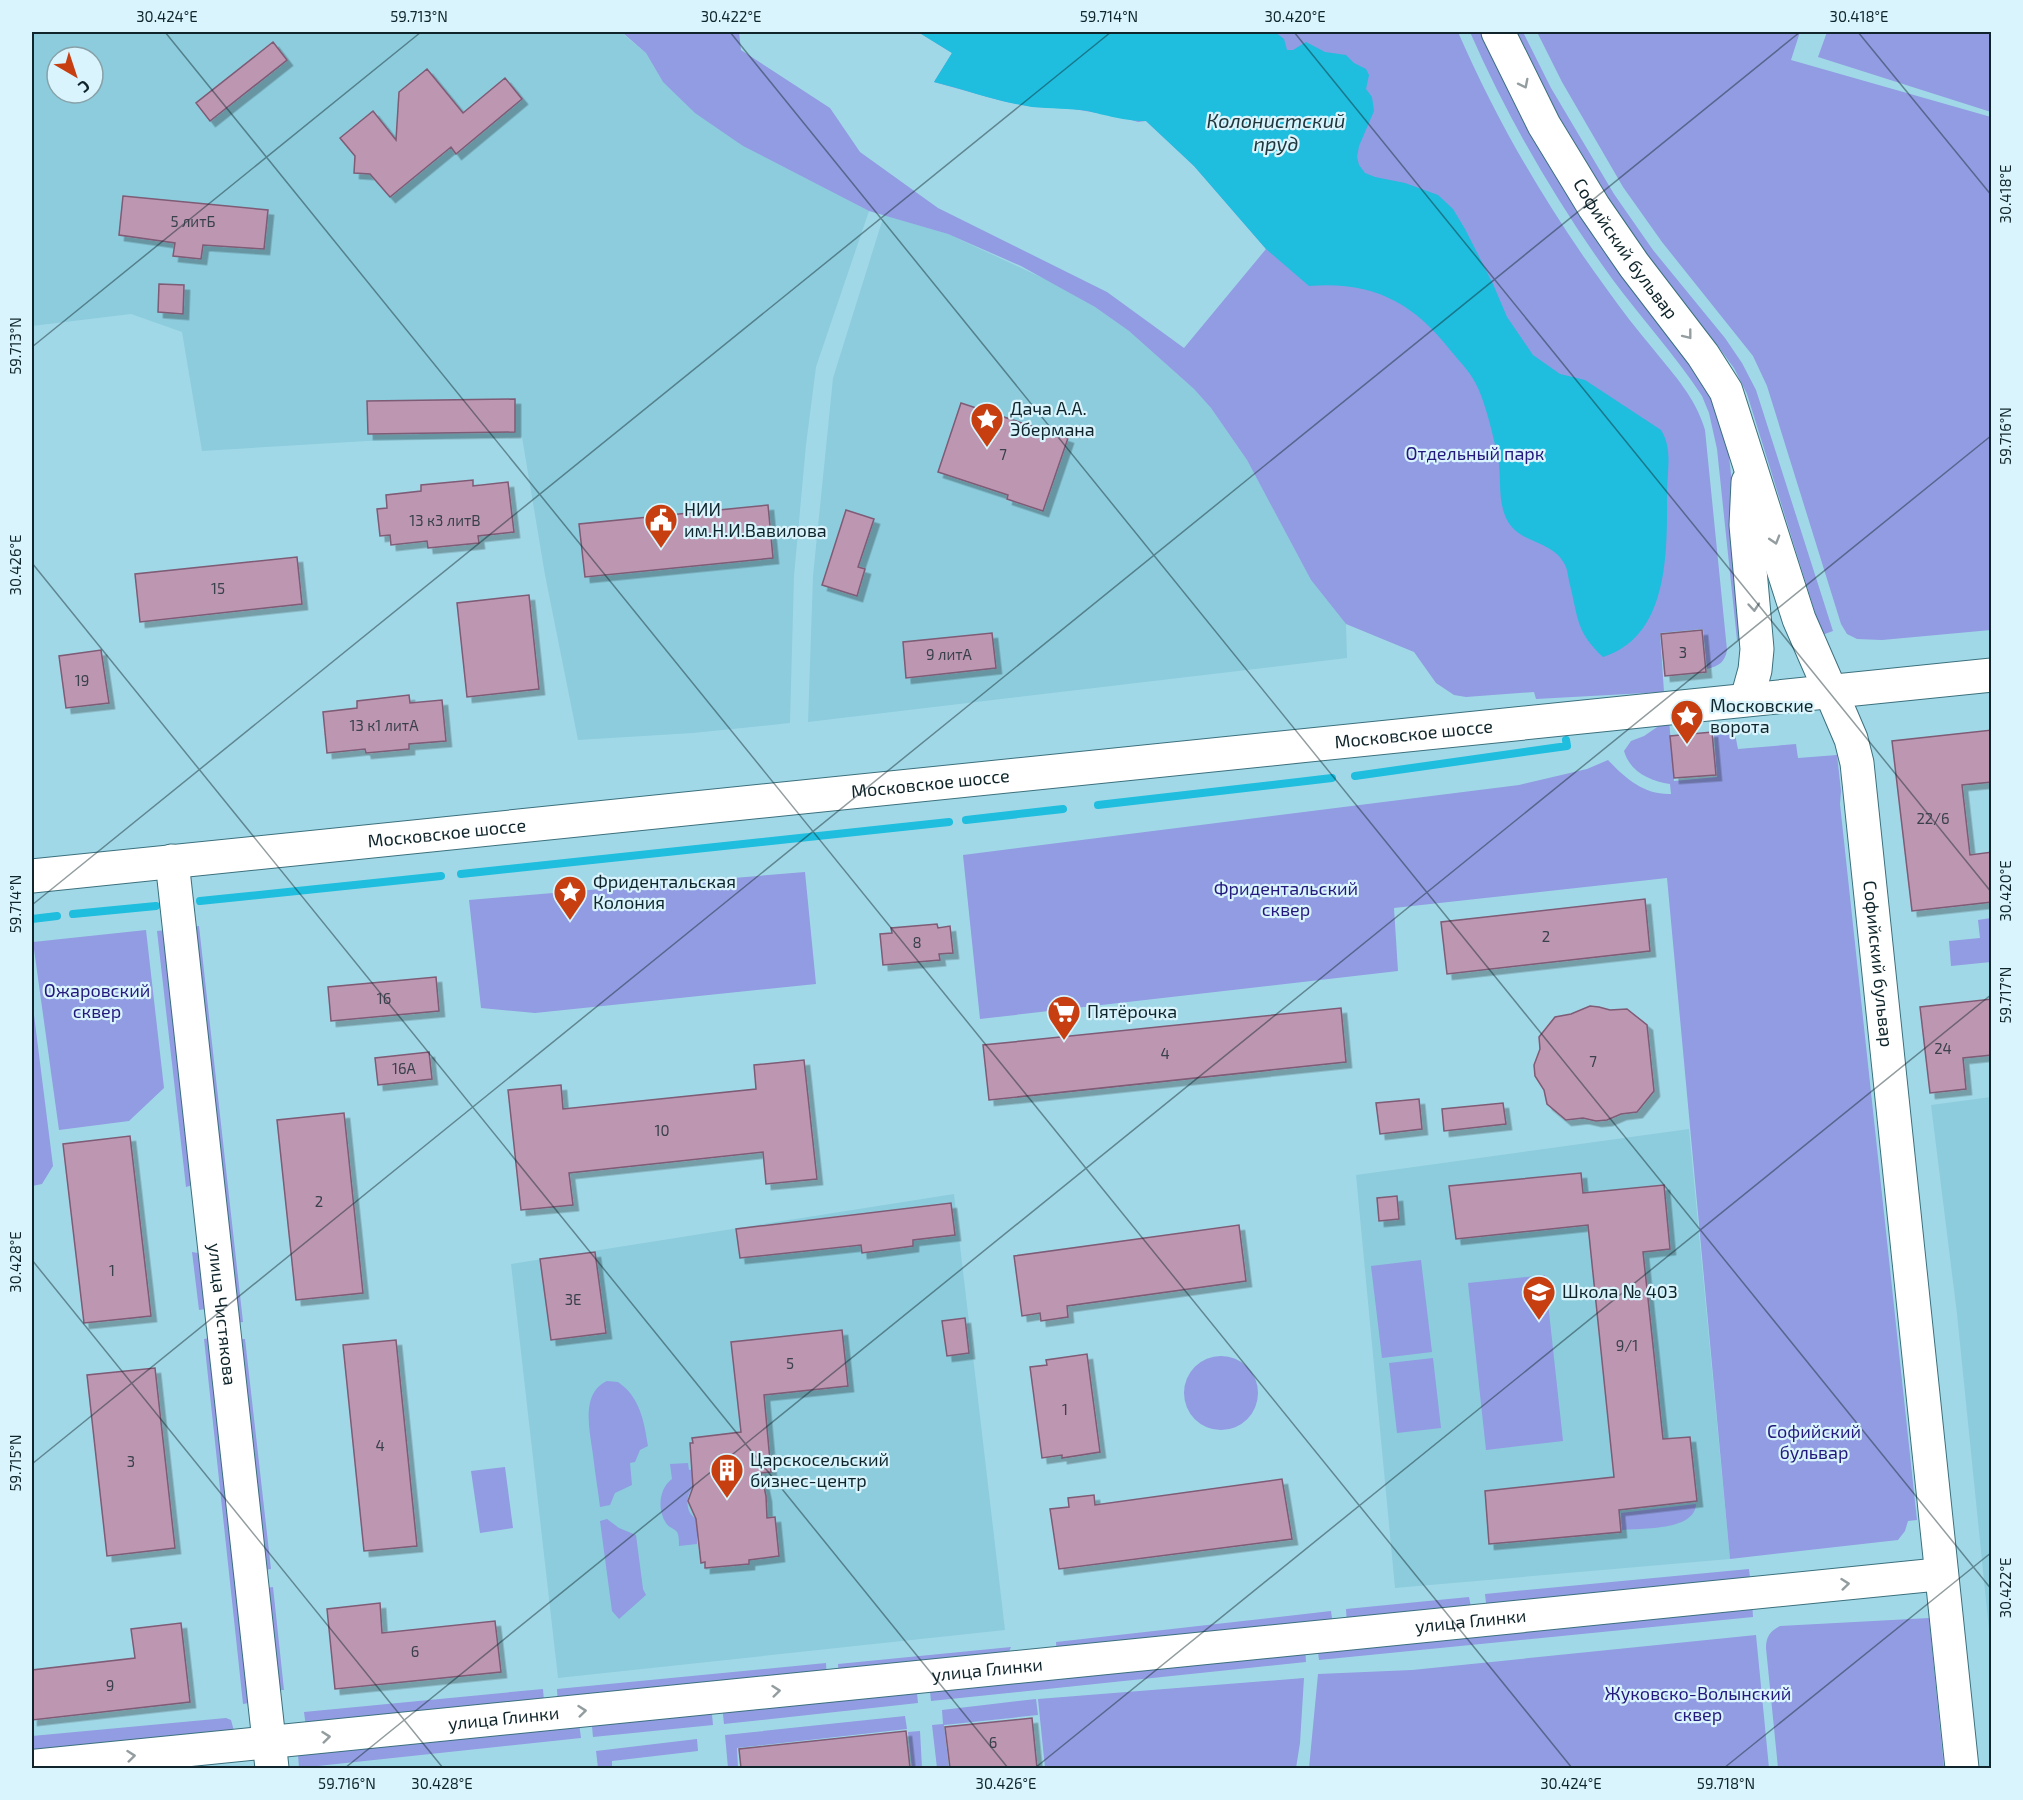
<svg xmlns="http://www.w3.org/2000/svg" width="2023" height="1800" font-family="'Exo 2',sans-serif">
<defs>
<filter id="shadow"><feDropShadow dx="5.5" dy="5.5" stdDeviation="0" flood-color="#0004"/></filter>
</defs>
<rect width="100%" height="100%" fill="#a1d8e7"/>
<!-- built -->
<path fill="#8cccdd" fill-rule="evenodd" d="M 32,32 L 625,32 L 624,35 L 646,53 L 663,82 L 743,146 L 869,211 L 816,367 L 806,445 L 794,576 L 790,723 L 693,733 L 578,740 L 545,575 L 522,437 L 367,441 L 202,451 L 182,332 L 131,314 L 32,326 ZM 57,57 L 93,57 L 93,93 L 57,93 Z
M 884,215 L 948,234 L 1047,280 L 1095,307 L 1129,331 L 1194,389 L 1211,408 L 1247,460 L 1311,580 L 1346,624 L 1347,658 L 808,722 L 813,576 L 833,378 Z
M 1991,1097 L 1992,1097 L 1991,1650 L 1957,1314 L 1931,1105 Z
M 1689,1129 L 1730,1559 L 1395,1588 L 1356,1175 Z
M 954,1194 L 1005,1630 L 558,1678 L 511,1264 Z"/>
<!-- green -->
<path fill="#919ce2" d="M 626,32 L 739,32 L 741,50 L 830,108 L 860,152 L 938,208 L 1107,292 L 1184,348 L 1266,249 L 1194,166 L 1146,121 L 1138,122 L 1122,117 L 1067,108 L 1034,107 L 1002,101 L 934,82 L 952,53 L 918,32 L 1458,32 C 1497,122 1548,209 1606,288 C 1621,309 1637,330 1654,350 C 1674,375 1696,398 1705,430 L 1727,650 C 1725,662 1719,666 1707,669 L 1703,629 L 1660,633 L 1664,692 L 1536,699 L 1534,692 L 1466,697 L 1454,695 L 1436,683 L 1414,652 L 1346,624 L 1311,580 L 1247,460 L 1211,408 L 1194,389 L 1129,331 L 1095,307 L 1021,266 L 948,234 L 869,211 L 743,146 L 695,113 L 663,82 L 646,53 L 624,34 Z
M 1470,32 L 1482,32 L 1712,390 L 1728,447 L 1749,638 L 1737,640 L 1717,449 L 1709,413 L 1702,396 C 1675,355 1642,319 1613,280 C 1557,203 1508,119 1470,32 Z
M 1512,32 L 1523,32 L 1551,88 L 1614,194 L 1653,250 L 1725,338 L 1742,363 L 1756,390 L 1833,631 L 1822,635 L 1747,394 L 1734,368 L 1717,345 L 1644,257 L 1604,201 Z
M 1537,32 L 1800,32 L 1791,60 L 1991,117 L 1991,630 L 1882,640 L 1857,639 L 1847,634 L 1841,624 L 1767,386 L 1753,356 L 1662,242 L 1623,187 L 1562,82 Z
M 1827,32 L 1991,32 L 1991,112 L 1818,57 Z
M 1669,719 L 1674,781 L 1717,777 L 1714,735 L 1735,734 L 1738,749 L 1796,744 L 1798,758 L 1837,755 L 1841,791 L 1840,804 L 1917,1520 L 1908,1521 L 1905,1531 L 1898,1540 L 1730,1559 L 1667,878 L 1394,908 L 1398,971 L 980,1019 L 963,855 L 1519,785 L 1587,769 L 1608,760 C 1625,778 1644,795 1671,794 L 1670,784 C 1650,781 1630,772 1624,751 L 1631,741 L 1644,736 Z
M 805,872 L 816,984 L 535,1013 L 481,1008 L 469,900 Z
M 1991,918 L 1991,962 L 1951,966 L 1949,941 L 1980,938 L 1978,920 Z
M 199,926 L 243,1322 L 235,1323 L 191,927 Z
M 146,930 L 164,1088 L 129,1121 L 59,1130 L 33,942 Z
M 166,930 L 193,1185 L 186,1187 L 157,931 Z
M 32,999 L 53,1166 L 42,1184 L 32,1186 Z
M 192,1252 L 198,1253 L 200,1255 L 206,1309 L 199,1310 Z
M 1421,1260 L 1432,1352 L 1382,1358 L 1371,1266 Z
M 1545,1275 L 1563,1441 L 1486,1450 L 1468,1283 Z
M 210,1338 L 249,1703 L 243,1704 L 204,1339 Z
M 238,1339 L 245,1339 L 271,1569 L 264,1570 Z
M1184 1393a37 37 0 1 1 74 0a37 37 0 1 1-74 0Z
M 1433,1358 L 1441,1428 L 1397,1433 L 1389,1363 Z
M 607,1381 L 618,1382 C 640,1397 644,1421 648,1446 L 640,1450 L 635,1462 L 630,1463 L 632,1485 L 615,1493 L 610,1505 L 600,1507 C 598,1490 595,1473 593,1455 C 590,1432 580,1393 607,1381 Z
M 688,1463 L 689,1470 L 693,1469 L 695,1484 C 685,1495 684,1513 698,1520 L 700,1536 L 697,1537 L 697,1544 L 679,1546 C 679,1542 679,1535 677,1532 C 674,1528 669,1528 666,1523 C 657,1510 659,1488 672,1479 L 670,1464 Z
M 505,1467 L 513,1528 L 480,1533 L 471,1471 Z
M 1696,1504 C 1695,1531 1642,1528 1622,1530 L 1621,1513 Z
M 607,1519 L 619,1528 L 636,1535 L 643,1589 L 646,1595 L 619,1619 L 612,1611 L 600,1521 Z
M 1749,1569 L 1751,1587 L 1487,1612 L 1485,1594 Z
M 273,1587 L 284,1690 L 277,1690 L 266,1588 Z
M 1469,1597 L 1472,1612 L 1347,1626 L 1346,1609 Z
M 1752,1600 L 1753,1617 L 1319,1660 L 1317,1644 Z
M 1331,1611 L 1333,1626 L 1057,1657 L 1056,1642 Z
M 1929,1618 L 1944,1768 L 1778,1768 L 1766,1648 C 1766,1637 1770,1631 1780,1626 Z
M 1756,1635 L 1769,1768 L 1309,1768 L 1318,1674 L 1412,1670 Z
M 1305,1644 L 1306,1662 L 931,1701 L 929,1682 Z
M 1011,1647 L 1006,1659 L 839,1678 L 838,1664 Z
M 826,1663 L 827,1681 L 558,1707 L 557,1689 Z
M 1304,1678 L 1300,1743 L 1296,1768 L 1045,1768 L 1038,1699 Z
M 916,1684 L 918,1703 L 724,1724 L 722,1705 Z
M 543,1689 L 544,1701 L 306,1727 L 304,1712 Z
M 1036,1699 L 1038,1715 L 944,1725 L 949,1768 L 937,1768 L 932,1725 L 943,1724 L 942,1710 Z
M 711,1704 L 713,1725 L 593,1737 L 591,1716 Z
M 905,1716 L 907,1729 L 737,1748 L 738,1768 L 728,1768 L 725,1735 Z
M 226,1718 L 231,1720 L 234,1731 L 32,1753 L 32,1736 Z
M 579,1723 L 581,1738 L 299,1768 L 298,1754 Z
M 920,1731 L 922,1768 L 912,1768 L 908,1732 Z
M 697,1739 L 698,1751 L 612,1761 L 612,1768 L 598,1768 L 596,1751 Z"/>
<!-- water -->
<path fill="#1fbdde" d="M 918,32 L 1275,32 L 1284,39 L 1287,50 L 1293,50 L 1306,42 L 1325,52 L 1346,55 L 1354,63 L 1366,69 L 1369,75 L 1366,89 L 1372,97 L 1374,111 L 1359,146 L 1357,157 L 1359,165 L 1365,173 L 1375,177 L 1405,183 L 1438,195 L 1453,209 L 1465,229 L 1493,284 L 1507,317 L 1533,355 L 1560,374 L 1585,380 L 1661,430 C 1673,449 1667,471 1667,493 C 1667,550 1670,636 1603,657 C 1576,632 1578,617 1570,585 C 1568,578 1568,569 1564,563 C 1551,540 1520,544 1507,520 C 1497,500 1502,479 1498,458 C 1493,435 1487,409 1478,388 C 1472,374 1461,363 1451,351 C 1413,302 1372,281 1309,286 L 1266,249 L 1194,166 L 1146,121 C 1132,122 1103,115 1088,111 C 1069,108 1051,109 1032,107 C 999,102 966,90 934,82 L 952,53 Z"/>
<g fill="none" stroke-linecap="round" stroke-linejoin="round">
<!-- stream -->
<path stroke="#1fbdde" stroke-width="8" d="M 1355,776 L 1567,746 L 1566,740
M 1098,805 L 1332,778
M 966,820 L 1063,809
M 461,874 L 949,822
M 200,901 L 441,876
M 73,914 L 156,906
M 32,919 L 57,916"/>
</g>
<!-- building -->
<path fill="#bd96b2" stroke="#7f5b75" stroke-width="1.5" filter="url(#shadow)" d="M 273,42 L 287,60 L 210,121 L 196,103 Z
M 427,69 L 463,113 L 505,78 L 522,99 L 456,154 L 451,147 L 390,197 L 370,174 L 354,173 L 355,156 L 340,138 L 373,111 L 396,140 L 399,92 Z
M 123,196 L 268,210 L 264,249 L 203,245 L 201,259 L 173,256 L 175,243 L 119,235 Z
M 159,284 L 184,285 L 183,314 L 158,312 Z
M 515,399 L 515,432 L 368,434 L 367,401 Z
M 961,403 L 1068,438 L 1043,511 L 1007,499 L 1008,495 L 938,472 Z
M 473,480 L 473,486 L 508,482 L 514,532 L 478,536 L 479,543 L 428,548 L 427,541 L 391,545 L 390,535 L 380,536 L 377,509 L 387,508 L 386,495 L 421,491 L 421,485 Z
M 768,505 L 773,558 L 585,577 L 579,524 Z
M 846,510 L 874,519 L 858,567 L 865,569 L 857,596 L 822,585 Z
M 297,557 L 302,604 L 140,622 L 135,574 Z
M 529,595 L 539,689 L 467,697 L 457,603 Z
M 1702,630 L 1706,672 L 1665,676 L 1661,634 Z
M 992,633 L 996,668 L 906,678 L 903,642 Z
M 101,650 L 109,703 L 66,708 L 59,656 Z
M 409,695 L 410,703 L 442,700 L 446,741 L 409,744 L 409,749 L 366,753 L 365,749 L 327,753 L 323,712 L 357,708 L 357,701 Z
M 1992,730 L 1992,782 L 1962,785 L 1970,855 L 1992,852 L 1992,902 L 1912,911 L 1892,741 Z
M 1712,732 L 1716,775 L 1674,778 L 1670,736 Z
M 1645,899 L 1650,951 L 1447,974 L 1441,922 Z
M 937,924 L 938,928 L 950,926 L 953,953 L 939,954 L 940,960 L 883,965 L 880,934 L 892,933 L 891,928 Z
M 436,977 L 439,1011 L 331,1021 L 328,987 Z
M 1992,999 L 1992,1055 L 1963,1058 L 1966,1089 L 1930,1093 L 1920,1007 Z
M 1590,1006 L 1599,1007 L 1610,1010 L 1627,1009 L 1647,1025 L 1654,1091 L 1637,1112 L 1621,1114 L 1607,1120 L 1596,1121 L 1583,1118 L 1566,1120 L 1547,1104 L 1544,1090 L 1535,1076 L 1534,1065 L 1540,1049 L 1539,1037 L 1555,1017 L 1571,1014 Z
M 1341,1008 L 1346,1062 L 989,1100 L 983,1045 Z
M 429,1052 L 432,1079 L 378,1085 L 375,1058 Z
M 804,1060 L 817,1179 L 766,1184 L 763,1152 L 569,1173 L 573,1205 L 521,1210 L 508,1090 L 561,1085 L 563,1109 L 756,1089 L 754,1065 Z
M 1419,1099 L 1422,1129 L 1380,1134 L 1376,1103 Z
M 1503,1103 L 1506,1124 L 1444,1131 L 1442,1109 Z
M 344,1113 L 363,1293 L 296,1300 L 277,1120 Z
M 130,1136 L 151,1316 L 84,1323 L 63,1144 Z
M 1581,1173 L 1583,1193 L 1664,1185 L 1670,1249 L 1643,1252 L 1663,1439 L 1690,1437 L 1697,1501 L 1619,1510 L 1621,1532 L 1489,1544 L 1485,1491 L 1614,1477 L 1588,1225 L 1456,1239 L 1449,1186 Z
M 1397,1196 L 1399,1219 L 1379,1221 L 1377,1198 Z
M 951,1203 L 955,1235 L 913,1240 L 913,1246 L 862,1253 L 861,1245 L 740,1258 L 736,1229 Z
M 1239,1225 L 1246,1281 L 1067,1306 L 1068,1317 L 1041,1321 L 1040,1313 L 1022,1316 L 1014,1256 Z
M 595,1252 L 606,1333 L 551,1340 L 540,1259 Z
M 965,1318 L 969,1353 L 947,1356 L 942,1321 Z
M 842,1330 L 848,1386 L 764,1395 L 771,1472 L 761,1473 L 766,1496 L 767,1518 L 775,1517 L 779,1556 L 749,1560 L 749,1564 L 705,1568 L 705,1562 L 701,1563 L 696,1519 L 688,1501 L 693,1487 L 690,1443 L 693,1443 L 692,1438 L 741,1432 L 731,1342 Z
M 396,1340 L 417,1546 L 364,1551 L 343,1345 Z
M 1087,1354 L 1100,1452 L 1062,1458 L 1062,1455 L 1042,1458 L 1030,1367 L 1047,1365 L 1046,1360 Z
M 155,1368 L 175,1548 L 107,1556 L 87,1375 Z
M 1282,1479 L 1292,1539 L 1059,1569 L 1050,1509 L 1069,1507 L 1068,1498 L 1094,1495 L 1095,1505 Z
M 380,1603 L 382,1633 L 495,1621 L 501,1672 L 335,1689 L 327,1609 Z
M 181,1623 L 190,1702 L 32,1720 L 32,1670 L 135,1658 L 131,1629 Z
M 1032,1718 L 1037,1768 L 950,1768 L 945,1727 Z
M 906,1731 L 910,1768 L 741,1768 L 739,1749 Z"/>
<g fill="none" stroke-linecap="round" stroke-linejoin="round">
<defs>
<g id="minor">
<path id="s1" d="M 32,1766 L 1942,1574"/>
</g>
<g id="tertiary">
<path id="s2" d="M 1498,32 L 1544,125 L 1594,207 L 1634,265 L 1703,355 L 1726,391 L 1799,619 L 1830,690"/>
<path d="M 1747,699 L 1755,670 L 1757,649 L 1746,525 L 1748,482"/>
<path id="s3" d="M 172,861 L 272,1768"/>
</g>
<g id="secondary">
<path id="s4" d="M 1830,690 L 1851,739 L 1857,763 L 1962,1768"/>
<path id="s5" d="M 32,876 L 1992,675"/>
</g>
</defs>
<!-- minor casing -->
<use href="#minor" stroke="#3b707d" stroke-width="34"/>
<!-- tertiary casing -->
<use href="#tertiary" stroke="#3b707d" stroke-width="35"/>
<!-- secondary casing -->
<use href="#secondary" stroke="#3b707d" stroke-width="35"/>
<!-- minor -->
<use href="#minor" stroke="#fff" stroke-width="32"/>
<!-- tertiary -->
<use href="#tertiary" stroke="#fff" stroke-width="33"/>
<!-- secondary -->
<use href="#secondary" stroke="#fff" stroke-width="33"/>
</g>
<!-- one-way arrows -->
<defs><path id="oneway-chevron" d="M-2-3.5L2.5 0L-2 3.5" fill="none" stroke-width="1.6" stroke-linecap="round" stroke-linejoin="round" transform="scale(1.5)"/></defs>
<g stroke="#939da0">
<use href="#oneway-chevron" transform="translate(1524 84) rotate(63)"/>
<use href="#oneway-chevron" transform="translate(1688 335) rotate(52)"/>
<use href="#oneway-chevron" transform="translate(1775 540) rotate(73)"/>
<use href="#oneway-chevron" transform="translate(1754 607) rotate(85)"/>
<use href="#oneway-chevron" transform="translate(1845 1584) rotate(-6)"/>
<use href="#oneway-chevron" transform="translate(776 1691) rotate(-6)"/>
<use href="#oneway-chevron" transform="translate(582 1711) rotate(-6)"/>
<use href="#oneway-chevron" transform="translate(326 1737) rotate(-6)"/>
<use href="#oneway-chevron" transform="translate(131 1756) rotate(-6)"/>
</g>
<!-- ticks -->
<path fill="none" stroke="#0f252b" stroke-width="1.5" stroke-opacity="0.45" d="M 165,32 L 1572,1768M 730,32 L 1992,1590M 1294,32 L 1992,893M 1858,32 L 1992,196M 32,347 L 421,32M 32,563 L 1008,1768M 32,905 L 1111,32M 32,1260 L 443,1768M 32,1464 L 1800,32M 345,1768 L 1992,435M 1035,1768 L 1992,994M 1724,1768 L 1992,1552"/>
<!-- icons -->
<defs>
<symbol id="sight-pin" viewBox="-11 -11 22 30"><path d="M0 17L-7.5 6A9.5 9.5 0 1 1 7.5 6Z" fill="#c73f11" stroke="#d9f4fc"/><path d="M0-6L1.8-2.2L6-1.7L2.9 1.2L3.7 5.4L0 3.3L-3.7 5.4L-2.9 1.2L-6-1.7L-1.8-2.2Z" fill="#fff"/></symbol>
<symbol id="civic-pin" viewBox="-11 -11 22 30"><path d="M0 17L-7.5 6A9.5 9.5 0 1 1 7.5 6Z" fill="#c73f11" stroke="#d9f4fc"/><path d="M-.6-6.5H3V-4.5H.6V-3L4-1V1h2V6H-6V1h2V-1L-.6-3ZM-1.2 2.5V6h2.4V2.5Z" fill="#fff"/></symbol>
<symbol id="supermarket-pin" viewBox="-11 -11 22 30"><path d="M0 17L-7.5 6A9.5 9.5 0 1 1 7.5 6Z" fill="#c73f11" stroke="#d9f4fc"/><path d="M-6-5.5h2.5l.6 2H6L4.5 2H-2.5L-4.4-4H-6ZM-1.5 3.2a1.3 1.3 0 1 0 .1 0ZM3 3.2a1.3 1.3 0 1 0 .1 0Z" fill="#fff"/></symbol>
<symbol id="school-pin" viewBox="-11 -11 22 30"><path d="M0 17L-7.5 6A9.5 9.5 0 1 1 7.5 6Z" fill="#c73f11" stroke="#d9f4fc"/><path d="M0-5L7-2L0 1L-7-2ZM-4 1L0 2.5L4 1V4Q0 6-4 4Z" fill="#fff"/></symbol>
<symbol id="building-pin" viewBox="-11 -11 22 30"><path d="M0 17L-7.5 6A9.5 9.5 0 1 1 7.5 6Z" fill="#c73f11" stroke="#d9f4fc"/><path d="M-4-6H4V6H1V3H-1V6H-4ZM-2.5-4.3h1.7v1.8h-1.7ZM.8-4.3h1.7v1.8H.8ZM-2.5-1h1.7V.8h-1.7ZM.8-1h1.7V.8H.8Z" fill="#fff"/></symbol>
</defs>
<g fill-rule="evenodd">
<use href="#sight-pin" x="968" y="400" width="38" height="52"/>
<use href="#civic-pin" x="642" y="501" width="38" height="52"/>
<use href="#sight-pin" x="1668" y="697" width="38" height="52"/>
<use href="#sight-pin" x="551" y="873" width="38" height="52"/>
<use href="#supermarket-pin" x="1045" y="993" width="38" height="52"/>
<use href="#school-pin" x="1520" y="1273" width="38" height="52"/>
<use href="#building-pin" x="708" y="1451" width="38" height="52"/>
</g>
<g text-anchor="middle" stroke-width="4.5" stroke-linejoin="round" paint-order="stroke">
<!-- number labels -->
<g font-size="15" fill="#3a414d">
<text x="193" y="227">5 литБ</text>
<text x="1003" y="460">7</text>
<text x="445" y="526">13 к3 литВ</text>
<text x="218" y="594">15</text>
<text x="1683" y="658">3</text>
<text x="949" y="660">9 литА</text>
<text x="82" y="686">19</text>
<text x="384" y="731">13 к1 литА</text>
<text x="1933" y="824">22/6</text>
<text x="1546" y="942">2</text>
<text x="917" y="948">8</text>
<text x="384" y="1004">16</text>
<text x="1943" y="1054">24</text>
<text x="1165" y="1059">4</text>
<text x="1593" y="1067">7</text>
<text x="404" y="1074">16А</text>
<text x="662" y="1136">10</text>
<text x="319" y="1207">2</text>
<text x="112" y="1276">1</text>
<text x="573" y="1305">3Е</text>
<text x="1627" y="1351">9/1</text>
<text x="790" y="1369">5</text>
<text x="1065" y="1415">1</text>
<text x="380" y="1451">4</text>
<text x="131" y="1467">3</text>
<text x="415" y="1657">6</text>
<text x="110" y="1691">9</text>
<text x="993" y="1748">6</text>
</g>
<!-- street labels -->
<g font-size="18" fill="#0f252b" stroke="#d9f4fc">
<text dy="6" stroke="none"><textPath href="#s2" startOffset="252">Софийский бульвар</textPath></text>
<text dy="6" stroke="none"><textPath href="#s5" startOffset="1389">Московское шоссе</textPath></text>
<text dy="6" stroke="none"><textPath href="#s5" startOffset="903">Московское шоссе</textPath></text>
<text dy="6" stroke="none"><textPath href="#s5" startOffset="417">Московское шоссе</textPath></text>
<text dy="6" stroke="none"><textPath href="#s4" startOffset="280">Софийский бульвар</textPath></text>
<text dy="6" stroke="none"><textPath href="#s3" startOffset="456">улица Чистякова</textPath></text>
<text dy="6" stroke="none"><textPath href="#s1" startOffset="1446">улица Глинки</textPath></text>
<text dy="6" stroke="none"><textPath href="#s1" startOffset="960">улица Глинки</textPath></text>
<text dy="6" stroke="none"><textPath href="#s1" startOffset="474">улица Глинки</textPath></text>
</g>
<!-- poi labels -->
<g font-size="18" fill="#0f252b" stroke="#d9f4fc" text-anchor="start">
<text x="1010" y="415">Дача А.А.<tspan x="1010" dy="21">Эбермана</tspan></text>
<text x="684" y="516">НИИ<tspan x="684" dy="21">им.Н.И.Вавилова</tspan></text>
<text x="1710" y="712">Московские<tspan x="1710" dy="21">ворота</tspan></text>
<text x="593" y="888">Фридентальская<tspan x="593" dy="21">Колония</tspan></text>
<text x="1087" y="1018">Пятёрочка</text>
<text x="1562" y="1298">Школа № 403</text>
<text x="750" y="1466">Царскосельский<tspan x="750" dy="21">бизнес-центр</tspan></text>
</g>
<!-- park labels -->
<g font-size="18" fill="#23187c" stroke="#d9f4fc">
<text x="1475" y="460">Отдельный парк</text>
<text x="1286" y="895">Фридентальский<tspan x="1286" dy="21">сквер</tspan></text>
<text x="97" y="997">Ожаровский<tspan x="97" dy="21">сквер</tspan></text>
<text x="1814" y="1438">Софийский<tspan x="1814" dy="21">бульвар</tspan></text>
<text x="1698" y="1700">Жуковско-Волынский<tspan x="1698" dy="21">сквер</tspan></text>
</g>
<!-- water labels -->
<g font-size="20" font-style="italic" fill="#1d353b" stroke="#d9f4fc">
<text x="1276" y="128">Колонистский<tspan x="1276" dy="23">пруд</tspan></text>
</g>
</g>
<!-- border -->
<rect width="2023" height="1800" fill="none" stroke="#d9f4fc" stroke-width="66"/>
<!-- north arrow -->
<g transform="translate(75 75) rotate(141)"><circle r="28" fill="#d9f4fc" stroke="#88a1a8" stroke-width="1.5"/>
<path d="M0-4.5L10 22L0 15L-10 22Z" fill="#c73f11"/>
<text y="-9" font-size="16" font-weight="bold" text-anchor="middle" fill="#0f252b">С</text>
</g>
<rect x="33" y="33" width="1957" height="1734" fill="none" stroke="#0f252b" stroke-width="2"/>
<g font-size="15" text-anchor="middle" fill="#0f252b">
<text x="167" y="22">30.424°E</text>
<text x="419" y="22">59.713°N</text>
<text x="731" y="22">30.422°E</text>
<text x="1109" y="22">59.714°N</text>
<text x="1295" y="22">30.420°E</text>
<text x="1859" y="22">30.418°E</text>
<text transform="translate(2006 194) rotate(-90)" y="5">30.418°E</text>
<text transform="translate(16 346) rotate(-90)" y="5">59.713°N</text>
<text transform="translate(2006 436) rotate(-90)" y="5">59.716°N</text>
<text transform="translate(16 565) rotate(-90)" y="5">30.426°E</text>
<text transform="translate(2006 891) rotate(-90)" y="5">30.420°E</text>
<text transform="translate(16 904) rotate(-90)" y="5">59.714°N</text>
<text transform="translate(2006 995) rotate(-90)" y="5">59.717°N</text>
<text transform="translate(16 1262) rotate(-90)" y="5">30.428°E</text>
<text transform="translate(16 1463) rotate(-90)" y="5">59.715°N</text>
<text transform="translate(2006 1588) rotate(-90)" y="5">30.422°E</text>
<text x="347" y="1789">59.716°N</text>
<text x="442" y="1789">30.428°E</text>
<text x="1006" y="1789">30.426°E</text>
<text x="1571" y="1789">30.424°E</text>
<text x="1726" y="1789">59.718°N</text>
</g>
</svg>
